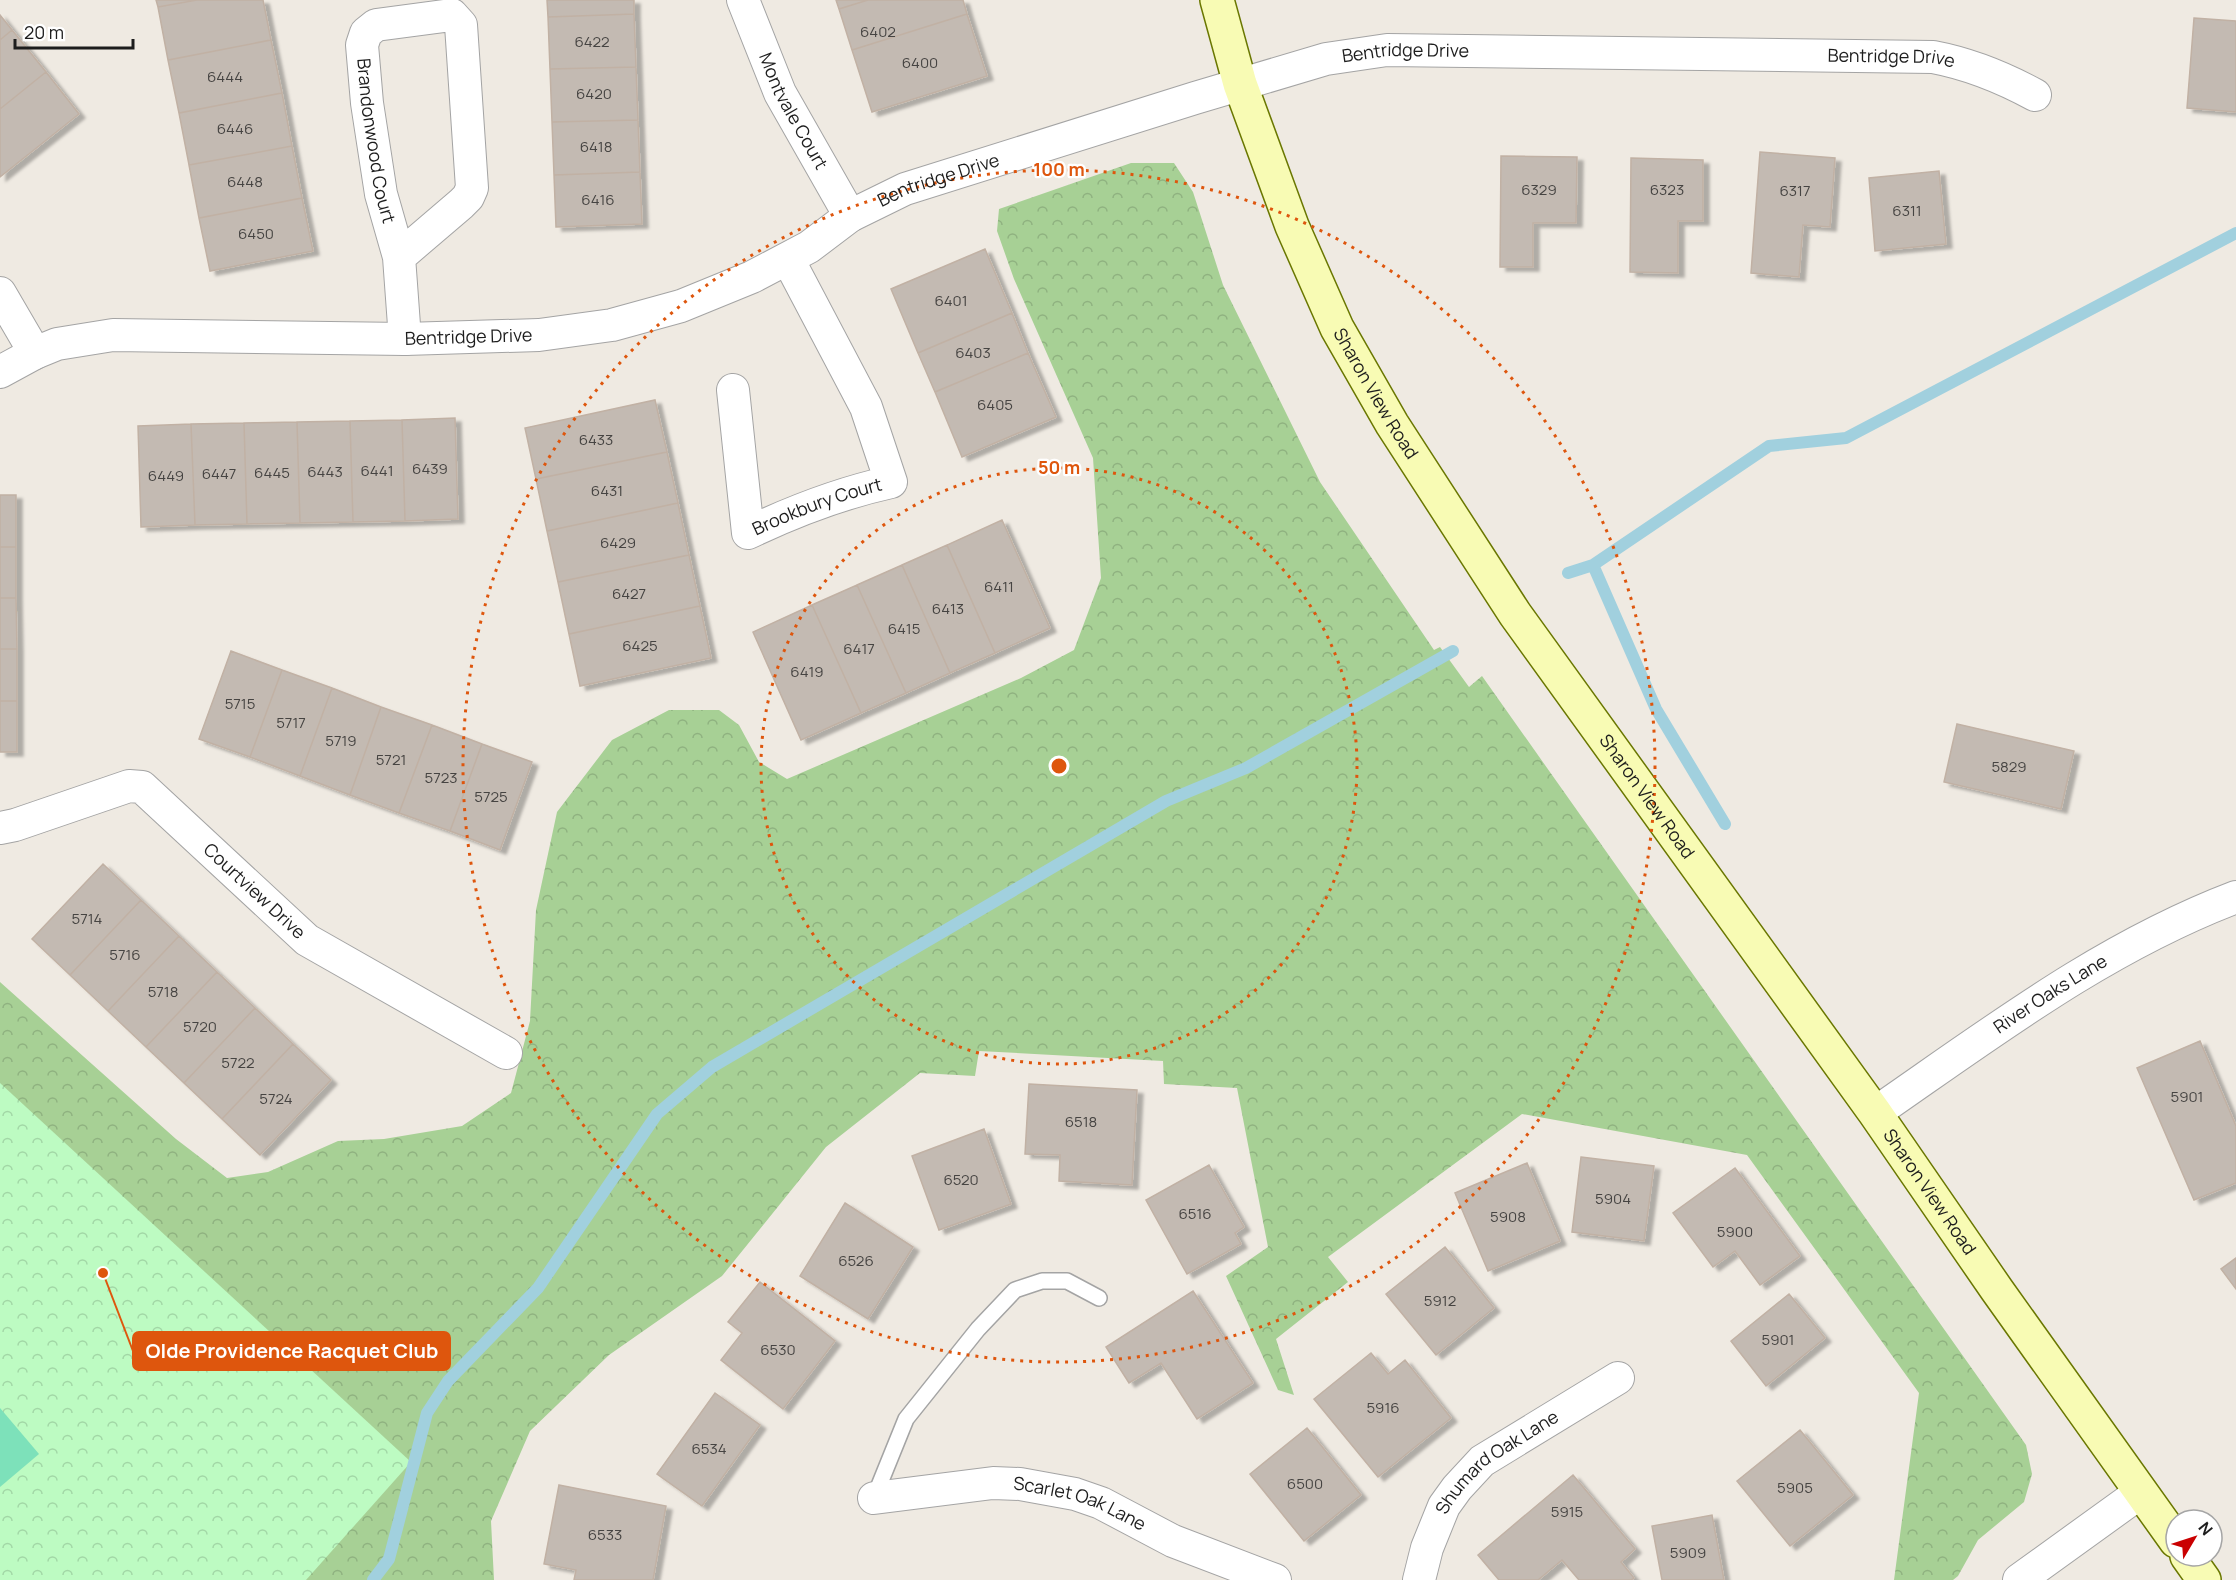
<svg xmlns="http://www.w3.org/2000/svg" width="2236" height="1580" font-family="Manrope,sans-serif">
<defs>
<pattern id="forest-crowns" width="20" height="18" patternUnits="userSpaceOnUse" patternTransform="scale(1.5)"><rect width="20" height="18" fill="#a7d095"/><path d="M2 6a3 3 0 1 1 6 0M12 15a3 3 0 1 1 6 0" fill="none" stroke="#8fb280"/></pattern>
<pattern id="park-crowns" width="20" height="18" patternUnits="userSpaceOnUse" patternTransform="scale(1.5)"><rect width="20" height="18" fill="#bdfbc2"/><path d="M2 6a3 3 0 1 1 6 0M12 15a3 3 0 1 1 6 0" fill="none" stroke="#a2d7a6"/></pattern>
<filter id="shadow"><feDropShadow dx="6" dy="4" stdDeviation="1.5" flood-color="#0004"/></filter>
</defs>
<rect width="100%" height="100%" fill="#efeae2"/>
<!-- forest -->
<path fill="url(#forest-crowns)" d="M 1131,163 L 1174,163 L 1193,192 L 1223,285 L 1320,482 L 1434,650 L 1440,647 L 1469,687 L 1482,676 L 2026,1445 L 2032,1474 L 2024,1502 L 1978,1540 L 1958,1576 L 1953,1580 L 1894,1580 L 1919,1393 L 1747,1155 L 1522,1114 L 1328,1257 L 1348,1282 L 1276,1339 L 1294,1395 L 1278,1390 L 1226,1276 L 1268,1247 L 1237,1088 L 1164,1084 L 1163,1061 L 979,1051 L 975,1076 L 920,1073 L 826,1147 L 722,1276 L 609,1355 L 530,1431 L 491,1521 L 494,1580 L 196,1580 L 0,1155 L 0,982 L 176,1139 L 227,1178 L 268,1172 L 338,1141 L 384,1139 L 462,1126 L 511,1093 L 530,1021 L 536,910 L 557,812 L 612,740 L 669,710 L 719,710 L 739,725 L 759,762 L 787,779 L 1021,678 L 1074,650 L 1101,578 L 1093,458 L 1014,279 L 997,231 L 999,209 Z"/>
<!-- park -->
<path fill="url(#park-crowns)" d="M 0,1083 L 411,1462 L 306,1580 L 0,1580 Z"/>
<!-- pitch -->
<path fill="#7de1ba" d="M 0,1408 L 39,1454 L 0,1487 Z"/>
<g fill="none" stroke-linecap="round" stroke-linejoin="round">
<!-- stream -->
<path stroke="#a1d0de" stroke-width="12" d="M 1593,565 L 1656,709 L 1725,824
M 1568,573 L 1593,565 L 1769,446 L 1846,438 L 2236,233
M 373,1580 L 389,1559 L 427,1413 L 448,1381 L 538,1288 L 657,1114 L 712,1067 L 1166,801 L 1246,768 L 1453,651"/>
</g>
<!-- building -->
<path fill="#c3bab2" stroke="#c1b1a4" stroke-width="1.5" filter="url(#shadow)" d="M 156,0 L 197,0 L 158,7 Z
M 197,0 L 263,0 L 271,40 L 168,60 L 158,7 Z
M 547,0 L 634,0 L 634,14 L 548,17 Z
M 836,0 L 868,0 L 839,9 Z
M 868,0 L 963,0 L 967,14 L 852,50 L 839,9 Z
M 634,14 L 636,67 L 550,69 L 548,17 Z
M 967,14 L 987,76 L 872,112 L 852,50 Z
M 0,15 L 12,30 L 0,40 Z
M 2194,18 L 2236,21 L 2236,112 L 2187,108 Z
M 12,30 L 46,72 L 0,109 L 0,40 Z
M 271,40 L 282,93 L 179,113 L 168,60 Z
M 636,67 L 638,120 L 552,122 L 550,69 Z
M 46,72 L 79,114 L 0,177 L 0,109 Z
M 282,93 L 292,146 L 189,165 L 179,113 Z
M 638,120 L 640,172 L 554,175 L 552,122 Z
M 292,146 L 302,198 L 199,218 L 189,165 Z
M 1760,152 L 1835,158 L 1830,227 L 1803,225 L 1799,277 L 1751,273 Z
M 1501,156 L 1577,157 L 1576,223 L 1533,223 L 1533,267 L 1500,267 Z
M 1631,158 L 1703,160 L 1703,221 L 1678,221 L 1678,273 L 1630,272 Z
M 1939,171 L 1946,244 L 1875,251 L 1869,178 Z
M 640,172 L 642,224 L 556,227 L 554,175 Z
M 302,198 L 313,251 L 210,271 L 199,218 Z
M 985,249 L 1012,313 L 918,353 L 891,289 Z
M 1012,313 L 1028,353 L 935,392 L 918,353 Z
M 1028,353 L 1056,417 L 962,457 L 935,392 Z
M 655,400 L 667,452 L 536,479 L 525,428 Z
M 455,418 L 458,519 L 405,521 L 402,420 Z
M 402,420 L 405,521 L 353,522 L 350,421 Z
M 350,421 L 353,522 L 300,523 L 297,422 Z
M 297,422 L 300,523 L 247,524 L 244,423 Z
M 244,423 L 247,524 L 195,525 L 191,424 Z
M 191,424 L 195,525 L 141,527 L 138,426 Z
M 667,452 L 678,503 L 547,531 L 536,479 Z
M 0,495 L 16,495 L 16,547 L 0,547 Z
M 678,503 L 689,555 L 558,582 L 547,531 Z
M 1002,520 L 1050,628 L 995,653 L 947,545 Z
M 947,545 L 995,653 L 950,673 L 902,565 Z
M 0,547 L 16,547 L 16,598 L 0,598 Z
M 689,555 L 700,606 L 569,634 L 558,582 Z
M 902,565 L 950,673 L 906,693 L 857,585 Z
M 857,585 L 906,693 L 861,713 L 812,605 Z
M 0,598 L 16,598 L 17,649 L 0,649 Z
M 812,605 L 861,713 L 801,740 L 753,632 Z
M 700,606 L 711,658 L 580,686 L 569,634 Z
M 0,649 L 17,649 L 17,701 L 0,701 Z
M 231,651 L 282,670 L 250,757 L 199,739 Z
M 282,670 L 332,688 L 300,776 L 250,757 Z
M 332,688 L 381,707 L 350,795 L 300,776 Z
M 0,701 L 17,701 L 17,752 L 0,752 Z
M 381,707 L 432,725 L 399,813 L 350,795 Z
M 1957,724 L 2074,751 L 2061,809 L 1944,782 Z
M 432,725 L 482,744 L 450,831 L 399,813 Z
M 482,744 L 532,762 L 500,850 L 450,831 Z
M 103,864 L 141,900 L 70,975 L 32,939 Z
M 141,900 L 179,936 L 108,1011 L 70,975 Z
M 179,936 L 217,972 L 146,1047 L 108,1011 Z
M 217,972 L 255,1008 L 184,1083 L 146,1047 Z
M 255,1008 L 293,1044 L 222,1119 L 184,1083 Z
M 2200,1041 L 2236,1126 L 2236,1183 L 2194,1200 L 2137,1068 Z
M 293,1044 L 331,1080 L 260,1155 L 222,1119 Z
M 1029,1084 L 1137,1090 L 1132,1185 L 1059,1181 L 1060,1155 L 1025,1154 Z
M 984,1129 L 1011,1204 L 939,1230 L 912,1156 Z
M 1581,1157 L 1654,1166 L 1644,1241 L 1572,1232 Z
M 1527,1163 L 1560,1241 L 1488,1271 L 1455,1193 Z
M 1209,1165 L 1244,1227 L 1235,1233 L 1241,1244 L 1187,1274 L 1146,1200 Z
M 1735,1168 L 1800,1256 L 1760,1285 L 1735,1251 L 1713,1267 L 1673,1213 Z
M 845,1203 L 913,1247 L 868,1319 L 800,1276 Z
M 1445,1247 L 1494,1308 L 1436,1355 L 1386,1294 Z
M 2236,1258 L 2236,1289 L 2221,1269 Z
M 760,1282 L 835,1341 L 783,1409 L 721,1360 L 742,1333 L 728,1322 Z
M 1193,1291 L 1253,1383 L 1197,1419 L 1161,1363 L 1129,1383 L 1106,1347 Z
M 1789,1294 L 1825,1338 L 1766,1386 L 1731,1341 Z
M 1371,1353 L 1388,1374 L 1405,1360 L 1451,1418 L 1378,1477 L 1314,1399 Z
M 715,1393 L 760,1425 L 702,1506 L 657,1474 Z
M 1307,1428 L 1361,1495 L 1304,1541 L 1250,1474 Z
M 1800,1430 L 1853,1495 L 1790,1546 L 1737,1481 Z
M 1573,1475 L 1635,1549 L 1621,1562 L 1634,1578 L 1631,1580 L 1579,1580 L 1562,1560 L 1538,1580 L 1499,1580 L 1478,1555 Z
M 559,1485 L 666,1506 L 653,1580 L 574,1580 L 576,1570 L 544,1564 Z
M 1712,1515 L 1724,1580 L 1662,1580 L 1652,1526 Z"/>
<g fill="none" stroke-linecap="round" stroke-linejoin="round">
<defs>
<path id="lane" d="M 874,1498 L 906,1419 L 978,1329 L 1015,1290 L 1042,1281 L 1067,1281 L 1099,1298"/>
<g id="street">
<path id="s1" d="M 743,0 L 780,93 L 850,216"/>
<path id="s2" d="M 399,257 L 461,204 L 468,197 L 472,188 L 461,25 L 452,15 L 376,25 L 366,33 L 362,45 L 367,103 L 381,194 L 399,257 L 405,339"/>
<path d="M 0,293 L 35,353"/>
<path id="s3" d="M 0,372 L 35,353 L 57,344 L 113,335 L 405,339 L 539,335 L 612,325 L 681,306 L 752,277 L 809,247 L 850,216 L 905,189 L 1195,98 L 1326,59 L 1387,50 L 1933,57 C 1970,64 2002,77 2035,95"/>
<path id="s4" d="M 733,390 L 748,533 C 794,511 841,493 891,482 L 866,407 L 788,259"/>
<path id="s5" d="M 0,828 L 15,825 L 129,786 L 142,787 L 307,940 L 506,1053"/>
<path id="s6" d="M 1875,1113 C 1991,1033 2102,948 2236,897"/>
<path id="s7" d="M 874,1498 L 993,1483 L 1020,1484 L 1075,1494 L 1101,1503 L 1173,1541 L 1275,1580"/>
<path id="s8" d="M 1419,1580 L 1427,1548 L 1444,1506 L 1457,1488 L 1482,1461 L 1618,1378"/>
<path d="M 2019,1580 L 2141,1492"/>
</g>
<g id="secondary">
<path id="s9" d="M 1217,0 L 1240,84 L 1292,226 L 1337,328 L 1392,424 L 1515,614 L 1875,1113 L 1997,1290 L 2176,1541"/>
<path d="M 2187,1556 L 2204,1580"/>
</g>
</defs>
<!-- lane casing -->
<use href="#lane" stroke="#a4a4a4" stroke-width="18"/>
<!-- street casing -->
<use href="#street" stroke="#a4a4a4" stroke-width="34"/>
<!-- secondary casing -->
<use href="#secondary" stroke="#6a7701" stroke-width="36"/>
<!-- lane -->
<use href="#lane" stroke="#fff" stroke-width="15"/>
<!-- street -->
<use href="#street" stroke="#fff" stroke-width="32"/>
<!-- secondary -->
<use href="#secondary" stroke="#f8fbb4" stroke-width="33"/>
</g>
<!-- distance rings -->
<g fill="none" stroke="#de560d" stroke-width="3" stroke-dasharray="3 6">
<circle cx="1059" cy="766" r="298"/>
<circle cx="1059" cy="766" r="596"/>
</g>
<g text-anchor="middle" stroke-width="4.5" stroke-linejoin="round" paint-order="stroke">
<!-- number labels -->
<g font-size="15" fill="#464442">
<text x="878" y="37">6402</text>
<text x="592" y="47">6422</text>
<text x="920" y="68">6400</text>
<text x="225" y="82">6444</text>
<text x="594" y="99">6420</text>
<text x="235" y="134">6446</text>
<text x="596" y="152">6418</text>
<text x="245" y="187">6448</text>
<text x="1539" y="195">6329</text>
<text x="1667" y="195">6323</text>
<text x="1795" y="196">6317</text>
<text x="598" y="205">6416</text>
<text x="1907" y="216">6311</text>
<text x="256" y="239">6450</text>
<text x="951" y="306">6401</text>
<text x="973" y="358">6403</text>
<text x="995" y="410">6405</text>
<text x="596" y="445">6433</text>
<text x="430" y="474">6439</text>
<text x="377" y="476">6441</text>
<text x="325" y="477">6443</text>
<text x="272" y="478">6445</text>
<text x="219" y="479">6447</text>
<text x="166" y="481">6449</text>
<text x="607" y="496">6431</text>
<text x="618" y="548">6429</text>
<text x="999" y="592">6411</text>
<text x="629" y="599">6427</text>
<text x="948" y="614">6413</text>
<text x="904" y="634">6415</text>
<text x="640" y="651">6425</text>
<text x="859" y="654">6417</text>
<text x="807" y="677">6419</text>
<text x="240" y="709">5715</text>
<text x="291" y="728">5717</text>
<text x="341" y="746">5719</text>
<text x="391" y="765">5721</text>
<text x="2009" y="772">5829</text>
<text x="441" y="783">5723</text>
<text x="491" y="802">5725</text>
<text x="87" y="924">5714</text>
<text x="125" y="960">5716</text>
<text x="163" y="997">5718</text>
<text x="200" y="1032">5720</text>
<text x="238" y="1068">5722</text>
<text x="2187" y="1102">5901</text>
<text x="276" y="1104">5724</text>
<text x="1081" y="1127">6518</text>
<text x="961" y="1185">6520</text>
<text x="1613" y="1204">5904</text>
<text x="1195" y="1219">6516</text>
<text x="1508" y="1222">5908</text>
<text x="1735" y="1237">5900</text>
<text x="856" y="1266">6526</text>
<text x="1440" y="1306">5912</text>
<text x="1778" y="1345">5901</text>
<text x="778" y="1355">6530</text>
<text x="1383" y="1413">5916</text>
<text x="709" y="1454">6534</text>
<text x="1305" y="1489">6500</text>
<text x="1795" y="1493">5905</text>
<text x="1567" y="1517">5915</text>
<text x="605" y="1540">6533</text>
<text x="1688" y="1558">5909</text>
</g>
<!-- street labels -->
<g font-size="18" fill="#1d1d1d" stroke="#fff">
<text dy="6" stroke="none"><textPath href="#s3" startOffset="1466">Bentridge Drive</textPath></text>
<text dy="6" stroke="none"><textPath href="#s3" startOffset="1952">Bentridge Drive</textPath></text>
<text dy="6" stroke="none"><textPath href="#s1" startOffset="122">Montvale Court</textPath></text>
<text dy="6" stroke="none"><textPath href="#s2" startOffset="477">Brandonwood Court</textPath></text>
<text dy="6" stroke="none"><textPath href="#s3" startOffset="980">Bentridge Drive</textPath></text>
<text dy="6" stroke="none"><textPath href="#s3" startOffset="476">Bentridge Drive</textPath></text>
<text dy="6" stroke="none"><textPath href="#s9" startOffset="426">Sharon View Road</textPath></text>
<text dy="6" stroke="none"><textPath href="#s4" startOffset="218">Brookbury Court</textPath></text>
<text dy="6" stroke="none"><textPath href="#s9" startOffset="912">Sharon View Road</textPath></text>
<text dy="6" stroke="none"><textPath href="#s5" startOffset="302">Courtview Drive</textPath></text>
<text dy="6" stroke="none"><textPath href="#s6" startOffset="212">River Oaks Lane</textPath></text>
<text dy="6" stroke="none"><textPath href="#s9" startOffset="1398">Sharon View Road</textPath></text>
<text dy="6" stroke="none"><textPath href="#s8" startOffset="148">Shumard Oak Lane</textPath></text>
<text dy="6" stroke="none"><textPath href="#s7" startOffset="210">Scarlet Oak Lane</textPath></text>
</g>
</g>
<circle cx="1059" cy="766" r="9" fill="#de560d" stroke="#fff" stroke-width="3"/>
<g font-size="18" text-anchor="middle" font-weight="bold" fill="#de560d" stroke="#fff" stroke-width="4.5" stroke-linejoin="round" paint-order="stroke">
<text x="1059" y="176">100 m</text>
<text x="1059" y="474">50 m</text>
</g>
<!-- callouts -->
<path fill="none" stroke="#de560d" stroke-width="2" d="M103 1273L133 1351"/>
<circle fill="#de560d" stroke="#fff" stroke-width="2" cx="103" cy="1273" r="6"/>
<rect fill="#de560d" stroke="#de560d" stroke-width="2" x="133" y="1332" width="317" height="38" rx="6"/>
<g font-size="20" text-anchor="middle" font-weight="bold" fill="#fff">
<text x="292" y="1358">Olde Providence Racquet Club</text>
</g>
<!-- north arrow -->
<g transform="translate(2194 1538) rotate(51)"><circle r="28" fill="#ffffff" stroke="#a5a5a5" stroke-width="1.5"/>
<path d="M0-4.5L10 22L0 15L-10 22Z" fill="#ca0001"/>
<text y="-9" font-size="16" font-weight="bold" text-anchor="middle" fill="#1d1d1d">N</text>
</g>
<!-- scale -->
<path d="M15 39v9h118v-9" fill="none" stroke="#1d1d1d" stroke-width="3"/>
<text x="24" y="39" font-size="18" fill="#1d1d1d" stroke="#ffffff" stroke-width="4.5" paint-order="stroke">20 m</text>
</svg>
